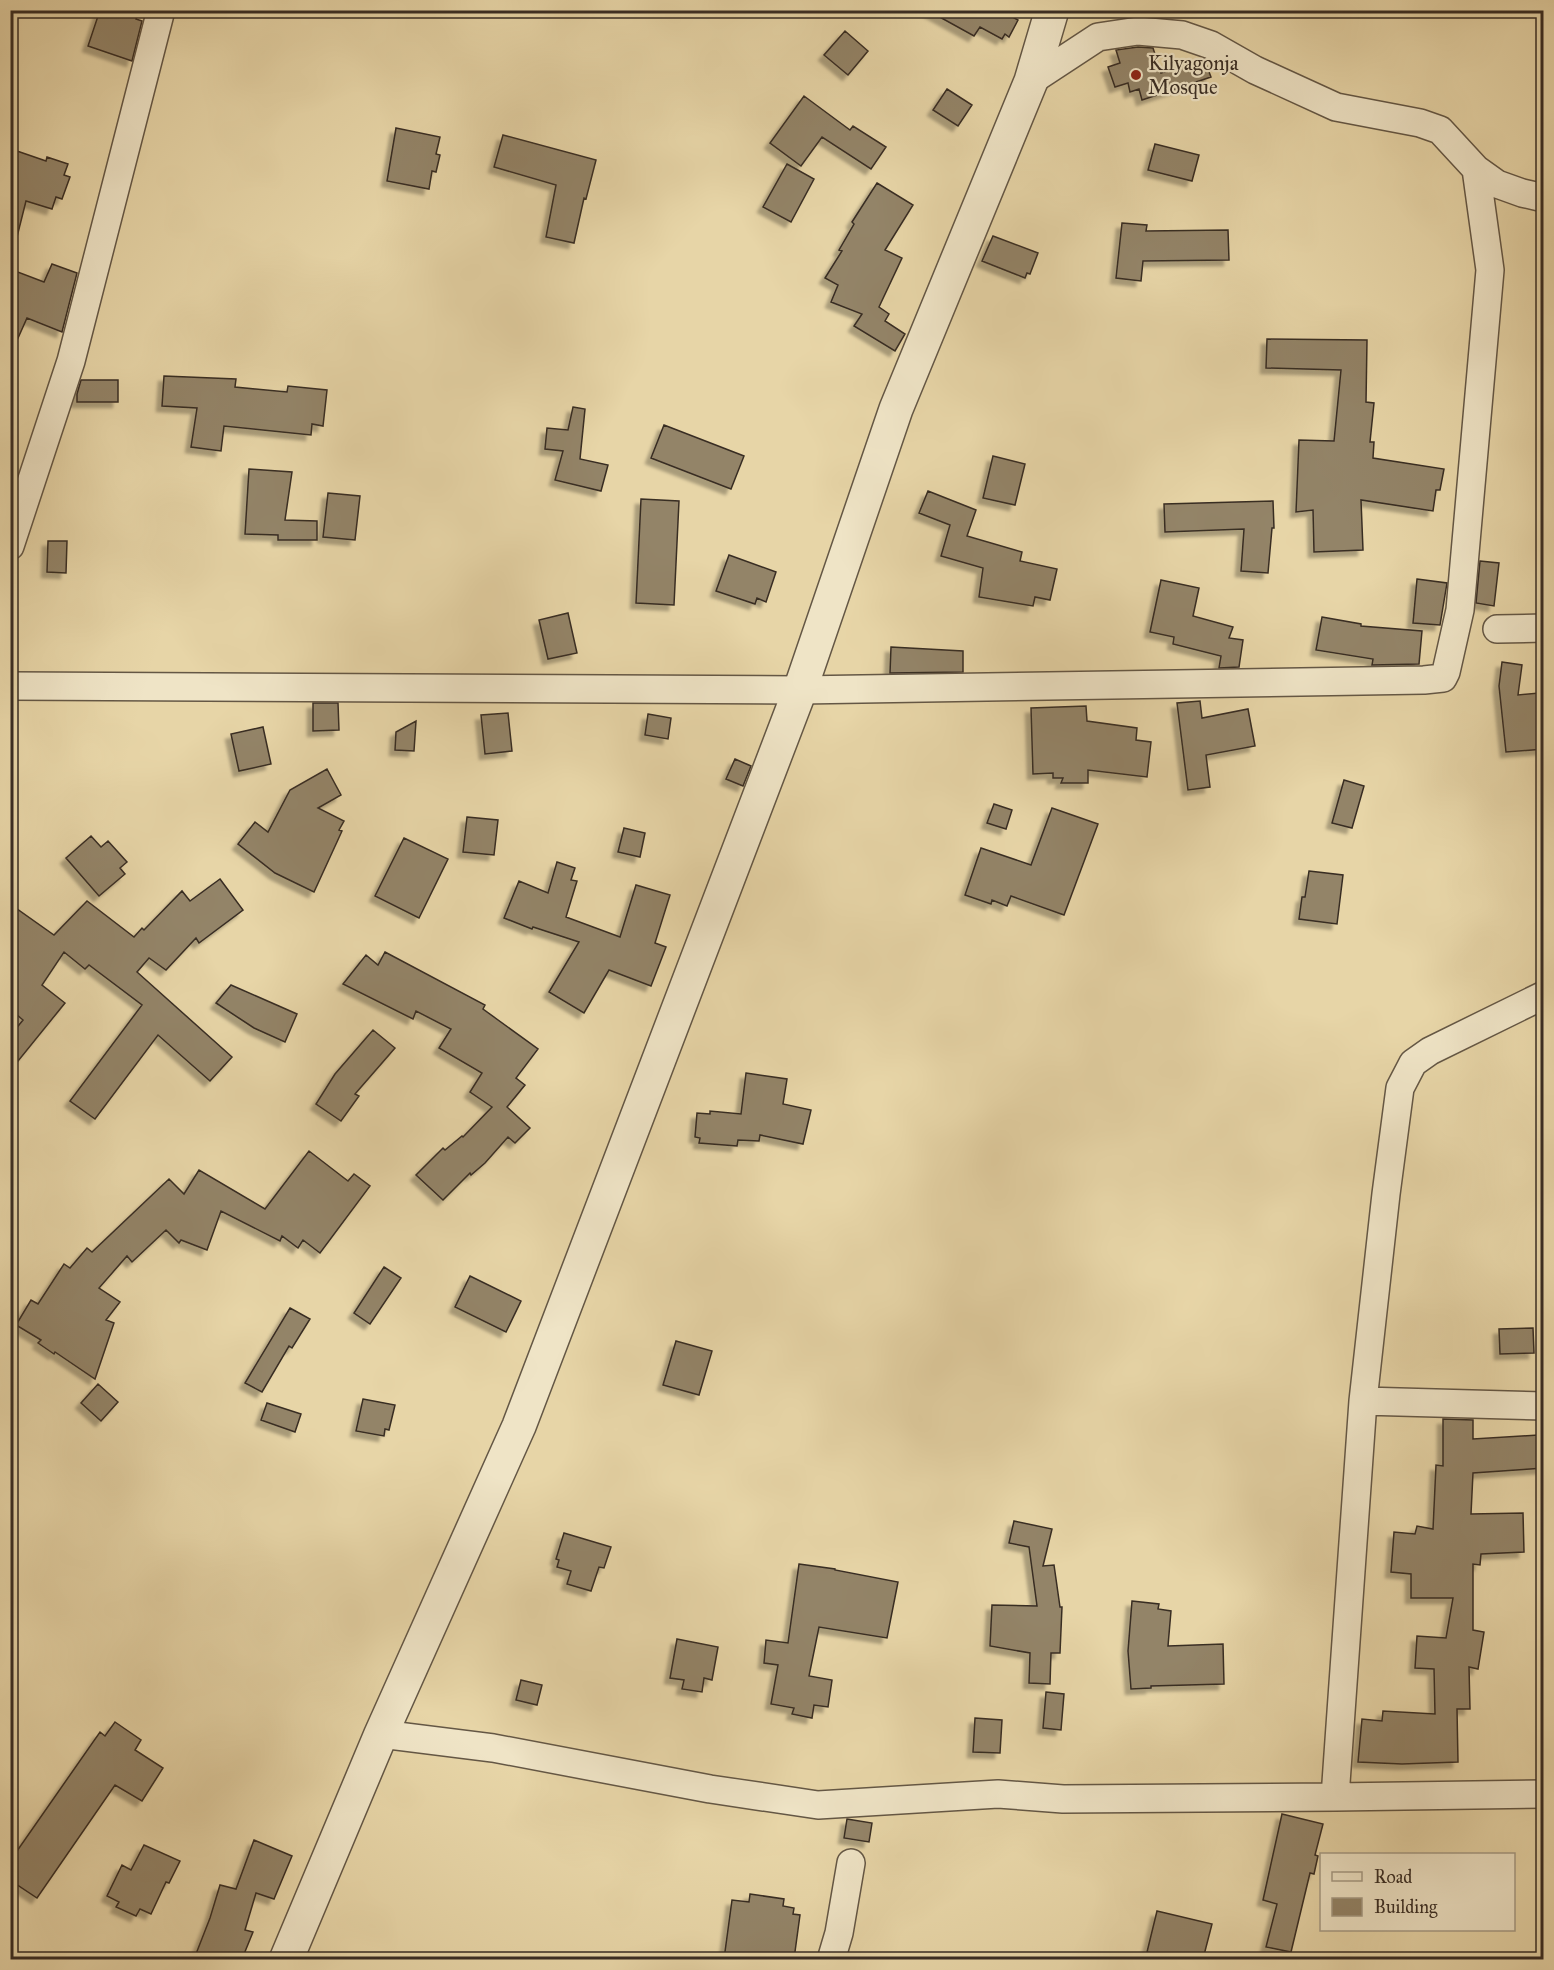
<svg xmlns="http://www.w3.org/2000/svg" width="1554" height="1970" font-family="'IM FELL Great Primer',serif">
<defs>
<filter id="shadow"><feDropShadow dx="-5.5" dy="5.5" stdDeviation="1.5" flood-color="#0004"/></filter>
</defs>
<rect width="100%" height="100%" fill="#e7d5a7"/>
<filter id="stains"><feTurbulence type="fractalNoise" baseFrequency=".00333" numOctaves="4"/><feColorMatrix values="0 0 0 0 .2 0 0 0 0 .09 0 0 0 0 .02 0 0 0 .5 -.17"/></filter>
<radialGradient id="worn" r=".72"><stop offset=".6" stop-color="#630" stop-opacity="0"/><stop offset="1" stop-color="#630" stop-opacity=".3"/></radialGradient>
<!-- building -->
<path fill="#938468" stroke="#392d24" stroke-width="1.5" filter="url(#shadow)" d="M 100,10 L 139,10 L 136,19 L 142,21 L 132,61 L 88,46 Z
M 927,10 L 1000,10 L 1018,20 L 1009,37 L 1005,34 L 1002,39 L 980,27 L 974,36 Z
M 845,31 L 868,51 L 848,75 L 824,55 Z
M 1138,47 L 1153,48 L 1161,73 L 1204,59 L 1211,77 L 1142,100 L 1139,89 L 1130,92 L 1128,83 L 1115,87 L 1108,67 L 1120,63 L 1116,50 Z
M 947,89 L 972,105 L 958,126 L 933,110 Z
M 804,96 L 850,130 L 853,126 L 886,147 L 871,169 L 822,137 L 801,166 L 770,143 Z
M 396,128 L 440,137 L 436,154 L 440,155 L 436,172 L 432,171 L 429,189 L 387,181 Z
M 503,135 L 596,160 L 586,199 L 584,198 L 574,243 L 546,237 L 556,185 L 494,167 Z
M 1155,144 L 1199,155 L 1192,181 L 1148,170 Z
M 17,151 L 46,161 L 47,157 L 68,164 L 64,175 L 70,177 L 62,199 L 56,197 L 52,209 L 26,201 L 17,237 L 10,236 L 10,170 Z
M 787,164 L 814,179 L 791,222 L 763,207 Z
M 877,183 L 913,205 L 885,250 L 902,258 L 879,307 L 889,314 L 885,321 L 905,334 L 895,351 L 854,326 L 862,314 L 831,302 L 838,285 L 825,278 L 842,251 L 839,250 L 854,224 L 852,222 Z
M 1122,223 L 1147,225 L 1146,231 L 1228,230 L 1229,260 L 1143,261 L 1141,281 L 1116,278 Z
M 993,236 L 1038,253 L 1030,274 L 1027,273 L 1025,278 L 982,261 Z
M 52,264 L 77,273 L 62,332 L 27,318 L 10,356 L 10,269 L 44,282 Z
M 1267,339 L 1367,340 L 1366,402 L 1374,403 L 1370,442 L 1374,442 L 1373,458 L 1444,469 L 1440,490 L 1436,490 L 1433,511 L 1361,500 L 1363,550 L 1314,552 L 1313,510 L 1296,512 L 1299,440 L 1334,441 L 1341,370 L 1266,368 Z
M 164,376 L 236,379 L 235,387 L 287,392 L 288,386 L 327,390 L 323,426 L 312,424 L 311,435 L 224,426 L 221,451 L 191,447 L 197,408 L 162,406 Z
M 81,380 L 118,380 L 118,402 L 77,402 L 77,394 Z
M 573,407 L 585,409 L 580,459 L 608,465 L 601,491 L 555,480 L 563,451 L 545,449 L 547,428 L 568,430 Z
M 664,425 L 744,456 L 731,489 L 651,458 Z
M 993,456 L 1025,464 L 1015,505 L 983,498 Z
M 249,469 L 292,472 L 285,520 L 317,521 L 317,540 L 278,540 L 278,535 L 245,534 Z
M 928,491 L 976,510 L 967,536 L 1022,552 L 1020,561 L 1057,569 L 1050,600 L 1035,597 L 1033,606 L 979,597 L 983,568 L 941,556 L 950,525 L 919,513 Z
M 328,493 L 360,496 L 355,540 L 323,537 Z
M 641,499 L 679,501 L 674,605 L 636,603 Z
M 1273,501 L 1274,528 L 1272,528 L 1268,573 L 1241,571 L 1244,529 L 1165,532 L 1164,504 Z
M 48,541 L 67,541 L 66,573 L 47,572 Z
M 729,555 L 776,572 L 766,602 L 757,598 L 755,604 L 716,591 Z
M 1480,561 L 1499,563 L 1494,606 L 1476,603 Z
M 1417,579 L 1447,583 L 1440,625 L 1413,623 Z
M 1161,580 L 1199,588 L 1193,616 L 1233,627 L 1229,638 L 1243,640 L 1239,667 L 1219,668 L 1221,656 L 1173,644 L 1174,637 L 1150,632 Z
M 568,613 L 577,653 L 548,659 L 539,620 Z
M 1322,617 L 1361,624 L 1361,626 L 1422,631 L 1419,664 L 1372,665 L 1373,659 L 1316,650 Z
M 891,647 L 963,651 L 963,672 L 890,673 Z
M 1502,662 L 1522,665 L 1518,695 L 1539,693 L 1544,749 L 1506,752 L 1499,686 Z
M 1200,701 L 1202,718 L 1248,709 L 1255,746 L 1206,755 L 1210,787 L 1188,790 L 1177,703 Z
M 313,703 L 338,703 L 339,730 L 313,731 Z
M 1086,706 L 1087,721 L 1137,728 L 1136,740 L 1151,742 L 1147,777 L 1088,770 L 1088,783 L 1061,783 L 1063,778 L 1053,778 L 1053,773 L 1033,774 L 1031,708 Z
M 508,713 L 512,751 L 485,754 L 481,715 Z
M 648,714 L 671,718 L 668,739 L 645,735 Z
M 416,721 L 414,751 L 395,750 L 396,732 Z
M 263,727 L 271,764 L 239,771 L 231,734 Z
M 735,759 L 751,766 L 743,786 L 726,779 Z
M 327,769 L 341,795 L 318,808 L 344,821 L 339,830 L 342,831 L 314,892 L 275,873 L 238,844 L 255,822 L 268,832 L 290,790 Z
M 1344,780 L 1364,786 L 1352,828 L 1332,823 Z
M 994,804 L 1012,810 L 1006,829 L 987,823 Z
M 1052,808 L 1098,824 L 1064,915 L 1011,896 L 1007,906 L 992,900 L 991,904 L 965,895 L 981,848 L 1031,865 Z
M 467,817 L 498,820 L 494,855 L 463,852 Z
M 624,828 L 645,833 L 640,857 L 618,852 Z
M 91,836 L 101,847 L 108,841 L 127,862 L 120,868 L 125,874 L 99,896 L 66,858 Z
M 404,838 L 448,859 L 419,918 L 375,896 Z
M 557,862 L 575,868 L 571,880 L 577,881 L 566,917 L 620,937 L 636,885 L 670,895 L 655,943 L 666,947 L 651,986 L 609,970 L 584,1013 L 549,992 L 579,942 L 533,927 L 532,929 L 504,918 L 519,881 L 548,893 Z
M 1309,871 L 1343,875 L 1337,924 L 1299,919 L 1302,897 L 1305,897 Z
M 220,879 L 243,910 L 199,943 L 196,938 L 166,970 L 149,958 L 137,972 L 232,1057 L 210,1081 L 158,1035 L 95,1119 L 70,1101 L 142,1005 L 89,965 L 85,969 L 64,952 L 42,985 L 65,1003 L 10,1071 L 10,1036 L 23,1020 L 10,1009 L 10,904 L 54,935 L 87,901 L 134,937 L 142,928 L 144,930 L 182,891 L 190,901 Z
M 385,952 L 485,1005 L 483,1009 L 538,1049 L 516,1078 L 525,1085 L 507,1107 L 530,1128 L 515,1143 L 508,1137 L 485,1163 L 471,1175 L 470,1173 L 443,1200 L 416,1175 L 443,1148 L 445,1150 L 462,1136 L 463,1137 L 492,1107 L 470,1092 L 482,1073 L 439,1048 L 451,1029 L 416,1011 L 413,1019 L 343,984 L 366,955 L 378,965 Z
M 231,985 L 297,1014 L 285,1042 L 254,1028 L 216,1003 Z
M 373,1030 L 395,1048 L 355,1094 L 359,1096 L 341,1121 L 316,1104 L 335,1074 Z
M 746,1073 L 787,1079 L 783,1104 L 811,1110 L 803,1144 L 760,1135 L 759,1141 L 738,1140 L 737,1146 L 699,1143 L 700,1138 L 695,1137 L 697,1113 L 710,1114 L 710,1111 L 741,1114 Z
M 309,1151 L 348,1181 L 354,1174 L 370,1186 L 320,1253 L 303,1240 L 298,1248 L 282,1236 L 280,1241 L 221,1211 L 207,1250 L 181,1240 L 179,1243 L 166,1230 L 132,1262 L 127,1256 L 99,1288 L 120,1302 L 106,1320 L 114,1323 L 95,1379 L 55,1352 L 54,1354 L 38,1343 L 41,1340 L 16,1325 L 31,1300 L 38,1304 L 64,1264 L 70,1268 L 87,1248 L 92,1252 L 169,1179 L 184,1194 L 199,1170 L 265,1209 Z
M 384,1267 L 401,1278 L 370,1324 L 354,1313 Z
M 470,1276 L 521,1301 L 506,1332 L 455,1307 Z
M 290,1308 L 310,1319 L 292,1348 L 289,1346 L 262,1392 L 245,1383 Z
M 1533,1328 L 1534,1353 L 1500,1354 L 1499,1329 Z
M 676,1341 L 712,1351 L 699,1395 L 663,1385 Z
M 98,1384 L 118,1402 L 101,1421 L 81,1403 Z
M 363,1399 L 395,1405 L 389,1430 L 385,1429 L 384,1436 L 356,1431 Z
M 267,1403 L 301,1414 L 295,1432 L 261,1420 Z
M 1443,1419 L 1473,1420 L 1473,1439 L 1538,1435 L 1538,1440 L 1544,1440 L 1544,1468 L 1473,1473 L 1471,1514 L 1523,1513 L 1524,1552 L 1481,1554 L 1480,1565 L 1473,1564 L 1473,1630 L 1484,1632 L 1478,1669 L 1469,1667 L 1470,1709 L 1457,1709 L 1458,1762 L 1402,1764 L 1358,1762 L 1362,1719 L 1382,1721 L 1383,1711 L 1435,1714 L 1434,1669 L 1415,1668 L 1417,1636 L 1446,1638 L 1453,1598 L 1411,1598 L 1411,1574 L 1391,1572 L 1394,1532 L 1415,1534 L 1417,1526 L 1433,1529 L 1436,1465 L 1443,1466 Z
M 1014,1521 L 1052,1529 L 1043,1566 L 1054,1565 L 1060,1607 L 1062,1607 L 1060,1653 L 1051,1653 L 1050,1684 L 1029,1683 L 1030,1653 L 990,1646 L 992,1605 L 1037,1606 L 1029,1547 L 1009,1543 Z
M 564,1533 L 611,1547 L 604,1568 L 599,1567 L 591,1591 L 567,1584 L 571,1571 L 557,1567 L 559,1560 L 556,1559 Z
M 799,1564 L 835,1569 L 835,1570 L 898,1582 L 887,1638 L 819,1627 L 809,1676 L 832,1680 L 828,1707 L 814,1705 L 812,1718 L 792,1714 L 794,1708 L 771,1704 L 778,1665 L 764,1663 L 766,1640 L 788,1643 Z
M 1132,1601 L 1159,1604 L 1158,1609 L 1171,1611 L 1168,1646 L 1223,1644 L 1224,1684 L 1151,1686 L 1151,1688 L 1131,1689 L 1128,1651 Z
M 677,1639 L 718,1647 L 712,1680 L 704,1678 L 702,1692 L 682,1689 L 684,1680 L 670,1678 Z
M 521,1680 L 542,1685 L 537,1705 L 516,1700 Z
M 1046,1692 L 1064,1694 L 1061,1730 L 1043,1728 Z
M 975,1718 L 1002,1720 L 1000,1753 L 973,1752 Z
M 115,1722 L 141,1740 L 135,1750 L 163,1768 L 142,1801 L 115,1785 L 37,1898 L 10,1880 L 10,1861 L 100,1732 L 105,1736 Z
M 1282,1814 L 1323,1824 L 1315,1855 L 1318,1856 L 1314,1874 L 1310,1873 L 1291,1952 L 1266,1947 L 1277,1904 L 1263,1900 Z
M 847,1819 L 872,1823 L 869,1842 L 844,1838 Z
M 254,1840 L 292,1856 L 274,1899 L 256,1893 L 245,1930 L 253,1932 L 242,1959 L 194,1959 L 210,1918 L 220,1885 L 236,1889 Z
M 144,1845 L 180,1861 L 169,1883 L 166,1882 L 151,1914 L 140,1909 L 136,1916 L 116,1907 L 119,1902 L 107,1896 L 122,1865 L 131,1870 Z
M 750,1894 L 784,1899 L 783,1906 L 794,1908 L 793,1914 L 800,1915 L 794,1959 L 724,1959 L 732,1900 L 749,1902 Z
M 1157,1911 L 1212,1924 L 1203,1959 L 1155,1959 L 1157,1954 L 1147,1952 Z"/>
<g fill="none" stroke-linecap="round" stroke-linejoin="round">
<defs>
<path id="minor" d="M 1031,81 L 1098,37 L 1138,31 L 1182,35 L 1211,45 L 1255,70 L 1336,107 L 1420,123 L 1440,130 L 1476,169 L 1497,184 L 1522,193 L 1544,198
M 10,546 L 71,361 L 161,10
M 1497,629 L 1544,628
M 10,686 L 800,690 L 1424,680 L 1443,678 L 1446,672 L 1460,610 L 1490,270 L 1476,169
M 1363,1401 L 1544,1406
M 381,1734 L 493,1748 L 710,1789 L 818,1805 L 998,1794 L 1063,1799 L 1335,1797 L 1363,1401 L 1386,1194 L 1400,1088 L 1413,1063 L 1430,1051 L 1544,995
M 1335,1797 L 1544,1794
M 831,1960 L 839,1933 L 851,1863"/>
<path id="tertiary" d="M 286,1960 L 381,1734 L 519,1426 L 800,690 L 896,409 L 1031,81 L 1052,10"/>
</defs>
<!-- minor casing -->
<use href="#minor" stroke="#645745" stroke-width="30"/>
<!-- tertiary casing -->
<use href="#tertiary" stroke="#645745" stroke-width="36"/>
<!-- minor -->
<use href="#minor" stroke="#efe4c6" stroke-width="27"/>
<!-- tertiary -->
<use href="#tertiary" stroke="#efe4c6" stroke-width="33"/>
</g>
<!-- markers -->
<circle fill="#8f2418" stroke="#efe4c6" stroke-width="2" cx="1136" cy="75" r="6"/>
<g text-anchor="middle" stroke-width="4.5" stroke-linejoin="round" paint-order="stroke">
<!-- poi labels -->
<g font-size="21" fill="#392d24" stroke="#efe4c6" text-anchor="start">
<text x="1148" y="70">Kilyagonja<tspan x="1148" dy="24">Mosque</tspan></text>
</g>
</g>
<!-- margin -->
<rect width="1554" height="1970" fill="none" stroke="#e7d5a7" stroke-width="36"/>
<rect x="12" y="12" width="1530" height="1946" fill="none" stroke="#392d24" stroke-width="3"/>
<rect x="18" y="18" width="1518" height="1934" fill="none" stroke="#392d24" stroke-width="1.5"/>
<!-- legend -->
<rect x="1320" y="1853" width="195" height="78" fill="#efe4c6" stroke="#a69b85" stroke-width="1.5"/>
<rect x="1332" y="1872" width="30" height="9" fill="#efe4c6" stroke="#a69b85" stroke-width="1.5"/>
<text x="1374" y="1883" font-size="18" fill="#392d24">Road</text>
<rect x="1332" y="1898" width="30" height="18" fill="#938468" stroke="#a69b85" stroke-width="1.5"/>
<text x="1374" y="1913" font-size="18" fill="#392d24">Building</text>
<rect width="100%" height="100%" filter="url(#stains)"/>
<rect width="100%" height="100%" fill="url(#worn)"/>
</svg>
